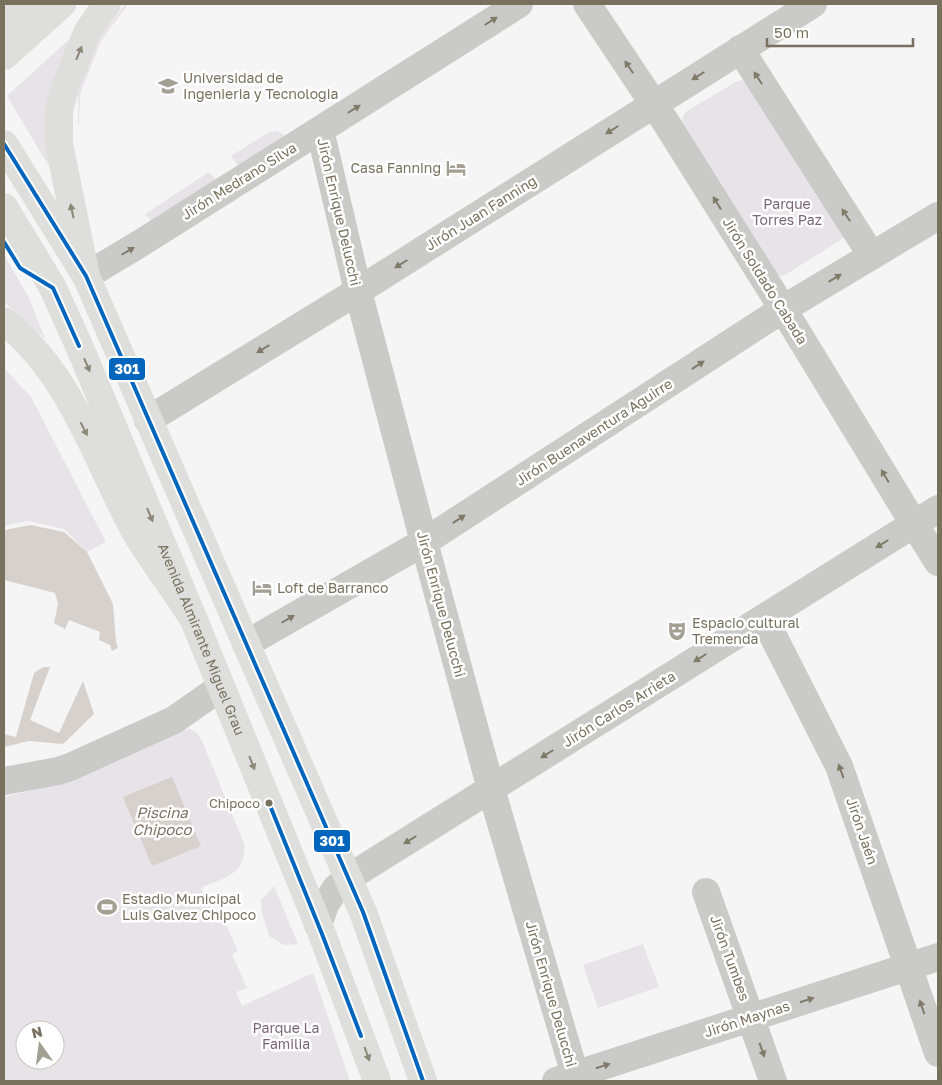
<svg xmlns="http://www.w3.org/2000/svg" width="942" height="1085" font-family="'Golos Text',sans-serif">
<rect width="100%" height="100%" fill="#f5f5f6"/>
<!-- green -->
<path fill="#e7e3e8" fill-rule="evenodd" d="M 125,4 L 128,4 L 101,41 L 80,94 L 79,124 L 78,124 L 78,92 L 100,39 Z
M 87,23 L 57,79 L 45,115 L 50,168 L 7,96 Z
M 747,79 L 846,235 L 842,239 L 785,275 L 780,276 L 776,275 L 685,128 L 682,120 L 685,112 L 736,82 L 742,80 Z
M 277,131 L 283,134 L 286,138 L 239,167 L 231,156 L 269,132 Z
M 209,172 L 217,181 L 152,222 L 145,214 Z
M 4,255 L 28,296 L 46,340 L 4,302 Z
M 4,368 L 31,397 L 106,542 L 87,552 L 64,529 L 28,521 L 4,526 Z
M 190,729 L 197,733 L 202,741 L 244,843 C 247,875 225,877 201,888 L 218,923 L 224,920 L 238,951 L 232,954 L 247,988 L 236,992 L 242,1006 L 313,973 L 350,1081 L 4,1081 L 4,797 L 61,783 L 180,731 ZM 25,1030 L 55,1030 L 55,1060 L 25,1060 Z
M 274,886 L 298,944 L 284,945 L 269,936 L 262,913 L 261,900 Z
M 643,944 L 659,987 L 598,1008 L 583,965 Z"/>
<!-- water -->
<path fill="#d6d1cc" d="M 31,525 L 64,532 L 87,552 L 113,604 L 116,642 L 118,648 L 112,651 L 110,645 L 99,640 L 100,632 L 69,620 L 65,629 L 54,623 L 58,604 L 55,593 L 4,580 L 4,530 Z
M 43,667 L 50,667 L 30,720 L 59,733 L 83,681 L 94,714 L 63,744 L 29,741 L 4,747 L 4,734 L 16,737 L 34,673 Z
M 172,777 L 201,846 L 152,866 L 123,797 Z"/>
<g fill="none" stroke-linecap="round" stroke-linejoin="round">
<!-- minor -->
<path stroke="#cacac8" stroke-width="28" d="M 587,4 L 665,121 L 783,309 L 914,524 L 938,562
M 740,49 L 872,256
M 320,130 L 358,291 L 424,542 L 491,789 L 575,1075
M 86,276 L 141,243 L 519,4
M 148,420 L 358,291 L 813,4
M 764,618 L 839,766 L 938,1053
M 246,644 L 424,542 L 783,309 L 938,216
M 4,781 L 58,771 L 70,767 L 174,720 L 221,687
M 706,892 L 773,1081
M 318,925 L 325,905 L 336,888 L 348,878 L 938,509
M 556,1081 L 938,957"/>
<!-- major -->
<g stroke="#dededd" stroke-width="28">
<path d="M 4,144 L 86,276 L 363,912 L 423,1081"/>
<path id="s1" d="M 4,207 L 53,288 L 80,348 L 194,620 L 322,934 L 377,1081"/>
</g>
<!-- highway -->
<path stroke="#dededd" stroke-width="28" d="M 4,27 L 28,4
M 4,56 L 62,4
M 86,276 L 59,144 L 59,110 L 66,85 L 88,31 L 107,4
M 4,321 C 73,376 96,461 137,535 C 143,545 150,554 156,564 C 169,583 182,601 194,620"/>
<defs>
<path id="bus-1" d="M 4,144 L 86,276 L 363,912 L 423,1081
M 4,242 L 20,268 L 53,288 L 79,346
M 269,803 L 322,934 L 361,1036"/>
</defs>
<!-- bus-1 casing -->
<use href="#bus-1" stroke="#fff" stroke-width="8"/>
<!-- bus-1 -->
<use href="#bus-1" stroke="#0065bd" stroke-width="4"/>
</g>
<!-- one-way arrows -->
<defs><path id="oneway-solid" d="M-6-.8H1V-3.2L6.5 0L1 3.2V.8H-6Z" transform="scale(1.25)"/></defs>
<g fill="#807a69">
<use href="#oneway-solid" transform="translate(491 21) rotate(-32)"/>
<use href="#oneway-solid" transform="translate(629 67) rotate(-124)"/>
<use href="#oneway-solid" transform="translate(698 76) rotate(148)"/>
<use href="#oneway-solid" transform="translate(758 78) rotate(-123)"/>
<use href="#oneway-solid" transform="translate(354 109) rotate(-32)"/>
<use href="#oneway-solid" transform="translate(612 130) rotate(148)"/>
<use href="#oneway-solid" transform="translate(717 203) rotate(-122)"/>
<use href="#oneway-solid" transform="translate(846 215) rotate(-123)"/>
<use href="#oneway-solid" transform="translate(128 251) rotate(-30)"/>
<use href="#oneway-solid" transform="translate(401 264) rotate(148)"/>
<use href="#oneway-solid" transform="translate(835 278) rotate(-31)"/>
<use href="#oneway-solid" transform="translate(263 349) rotate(148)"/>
<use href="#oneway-solid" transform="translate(698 365) rotate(-33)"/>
<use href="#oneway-solid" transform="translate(885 476) rotate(-121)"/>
<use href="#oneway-solid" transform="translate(459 519) rotate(-33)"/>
<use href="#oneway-solid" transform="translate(882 544) rotate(148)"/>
<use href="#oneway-solid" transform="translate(288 619) rotate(-30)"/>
<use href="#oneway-solid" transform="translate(700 658) rotate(148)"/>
<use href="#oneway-solid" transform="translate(547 754) rotate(148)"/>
<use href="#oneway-solid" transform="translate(841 771) rotate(-110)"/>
<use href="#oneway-solid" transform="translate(410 840) rotate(148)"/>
<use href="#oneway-solid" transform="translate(807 1000) rotate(-18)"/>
<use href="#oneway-solid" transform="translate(922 1007) rotate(-109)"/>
<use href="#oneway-solid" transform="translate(762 1050) rotate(70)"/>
<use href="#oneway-solid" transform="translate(603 1066) rotate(-18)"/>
</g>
<g fill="#8c8777">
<use href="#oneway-solid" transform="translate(79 53) rotate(-68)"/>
<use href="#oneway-solid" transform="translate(72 211) rotate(-102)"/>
<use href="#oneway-solid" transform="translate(87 365) rotate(67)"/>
<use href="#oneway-solid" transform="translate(84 429) rotate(63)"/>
<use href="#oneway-solid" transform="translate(150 515) rotate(67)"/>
<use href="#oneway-solid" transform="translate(252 763) rotate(68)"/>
<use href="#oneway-solid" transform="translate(367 1054) rotate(70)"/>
</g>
<!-- icons -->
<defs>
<symbol id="university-bare" viewBox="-9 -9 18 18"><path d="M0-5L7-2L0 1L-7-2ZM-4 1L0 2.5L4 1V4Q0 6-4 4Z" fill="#a49f93" stroke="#fff" stroke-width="2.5" paint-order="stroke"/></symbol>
<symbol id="hotel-bare" viewBox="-9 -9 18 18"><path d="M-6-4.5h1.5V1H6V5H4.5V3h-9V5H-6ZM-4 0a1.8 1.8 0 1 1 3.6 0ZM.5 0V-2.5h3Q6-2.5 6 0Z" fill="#a49f93" stroke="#fff" stroke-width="2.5" paint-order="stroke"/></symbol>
<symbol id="theatre-bare" viewBox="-9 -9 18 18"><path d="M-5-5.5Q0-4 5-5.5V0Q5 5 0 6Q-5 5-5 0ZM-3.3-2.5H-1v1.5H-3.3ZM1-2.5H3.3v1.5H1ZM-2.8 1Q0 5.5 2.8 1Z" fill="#a49f93" stroke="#fff" stroke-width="2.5" paint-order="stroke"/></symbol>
<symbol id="stadium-bare" viewBox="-9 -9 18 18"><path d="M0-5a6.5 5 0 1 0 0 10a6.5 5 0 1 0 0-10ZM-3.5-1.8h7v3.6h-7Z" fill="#a49f93" stroke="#fff" stroke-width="2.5" paint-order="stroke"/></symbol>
</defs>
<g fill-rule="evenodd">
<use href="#university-bare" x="154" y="72" width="28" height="28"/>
<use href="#hotel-bare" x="442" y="154" width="28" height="28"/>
<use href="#hotel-bare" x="248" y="574" width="28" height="28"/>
<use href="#theatre-bare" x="663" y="617" width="28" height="28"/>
<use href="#stadium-bare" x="93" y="893" width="28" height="28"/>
</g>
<!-- markers -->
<circle fill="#78715e" stroke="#fff" stroke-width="2" cx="269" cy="803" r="4.5"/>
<g text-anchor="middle" stroke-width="5" stroke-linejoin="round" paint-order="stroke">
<!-- bus labels -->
<g font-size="13" fill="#78715e" stroke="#fff" text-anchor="end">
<text x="260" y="808">Chipoco</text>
</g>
<!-- poi labels -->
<g font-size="14" fill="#78715e" stroke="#fff" text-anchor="start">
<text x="183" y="83">Universidad de<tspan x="183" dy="16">Ingenieria y Tecnologia</tspan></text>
<text x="441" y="173" text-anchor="end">Casa Fanning</text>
<text x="277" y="593">Loft de Barranco</text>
<text x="692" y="628">Espacio cultural<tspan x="692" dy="16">Tremenda</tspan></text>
<text x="122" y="904">Estadio Municipal<tspan x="122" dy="16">Luis Galvez Chipoco</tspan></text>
</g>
<!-- street labels -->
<g font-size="14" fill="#78715e" stroke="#fff">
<text transform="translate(239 181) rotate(-32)" y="5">Jirón Medrano Silva</text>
<text transform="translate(339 212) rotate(77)" y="5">Jirón Enrique Delucchi</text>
<text transform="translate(481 213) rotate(-32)" y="5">Jirón Juan Fanning</text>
<text transform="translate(765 281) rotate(58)" y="5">Jirón Soldado Cabada</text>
<text transform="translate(594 432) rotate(-33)" y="5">Jirón Buenaventura Aguirre</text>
<text transform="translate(441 604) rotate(75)" y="5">Jirón Enrique Delucchi</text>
<text dy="5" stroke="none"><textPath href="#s1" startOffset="476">Avenida Almirante Miguel Grau</textPath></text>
<text transform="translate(619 709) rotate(-32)" y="5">Jirón Carlos Arrieta</text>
<text transform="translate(862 831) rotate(71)" y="5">Jirón Jaén</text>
<text transform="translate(730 958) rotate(70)" y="5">Jirón Tumbes</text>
<text transform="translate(551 994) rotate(74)" y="5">Jirón Enrique Delucchi</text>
<text transform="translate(747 1019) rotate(-18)" y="5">Jirón Maynas</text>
</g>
<!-- park labels -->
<g font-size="14" fill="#7a6678" stroke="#fff">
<text x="787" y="209">Parque<tspan x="787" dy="16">Torres Paz</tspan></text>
<text x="286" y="1033">Parque La<tspan x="286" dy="16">Familia</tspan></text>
</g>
<!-- water labels -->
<g font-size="15" font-style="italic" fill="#7f7363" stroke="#fff">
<text x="162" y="818">Piscina<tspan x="162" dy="17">Chipoco</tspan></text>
</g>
</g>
<g stroke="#fff" stroke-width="2">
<rect x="108" y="357" width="38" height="24" rx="5" fill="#0065bd"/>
<rect x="313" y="829" width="38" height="24" rx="5" fill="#0065bd"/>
</g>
<g font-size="14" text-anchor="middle" font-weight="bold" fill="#fff">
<text x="127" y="374">301</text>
<text x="332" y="846">301</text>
</g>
<!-- border -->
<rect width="942" height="1085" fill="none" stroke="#78715e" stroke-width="10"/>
<!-- north arrow -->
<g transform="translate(40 1045) rotate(346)"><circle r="24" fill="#ffffff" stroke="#c9c6bf"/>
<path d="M0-4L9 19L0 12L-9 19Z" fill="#a49f93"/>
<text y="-8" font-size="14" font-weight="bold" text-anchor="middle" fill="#78715e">N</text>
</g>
<!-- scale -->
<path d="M767 38v8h146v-8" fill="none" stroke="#78715e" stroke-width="2.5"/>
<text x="774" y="38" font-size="15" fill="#78715e" stroke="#ffffff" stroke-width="4" paint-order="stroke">50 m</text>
</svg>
